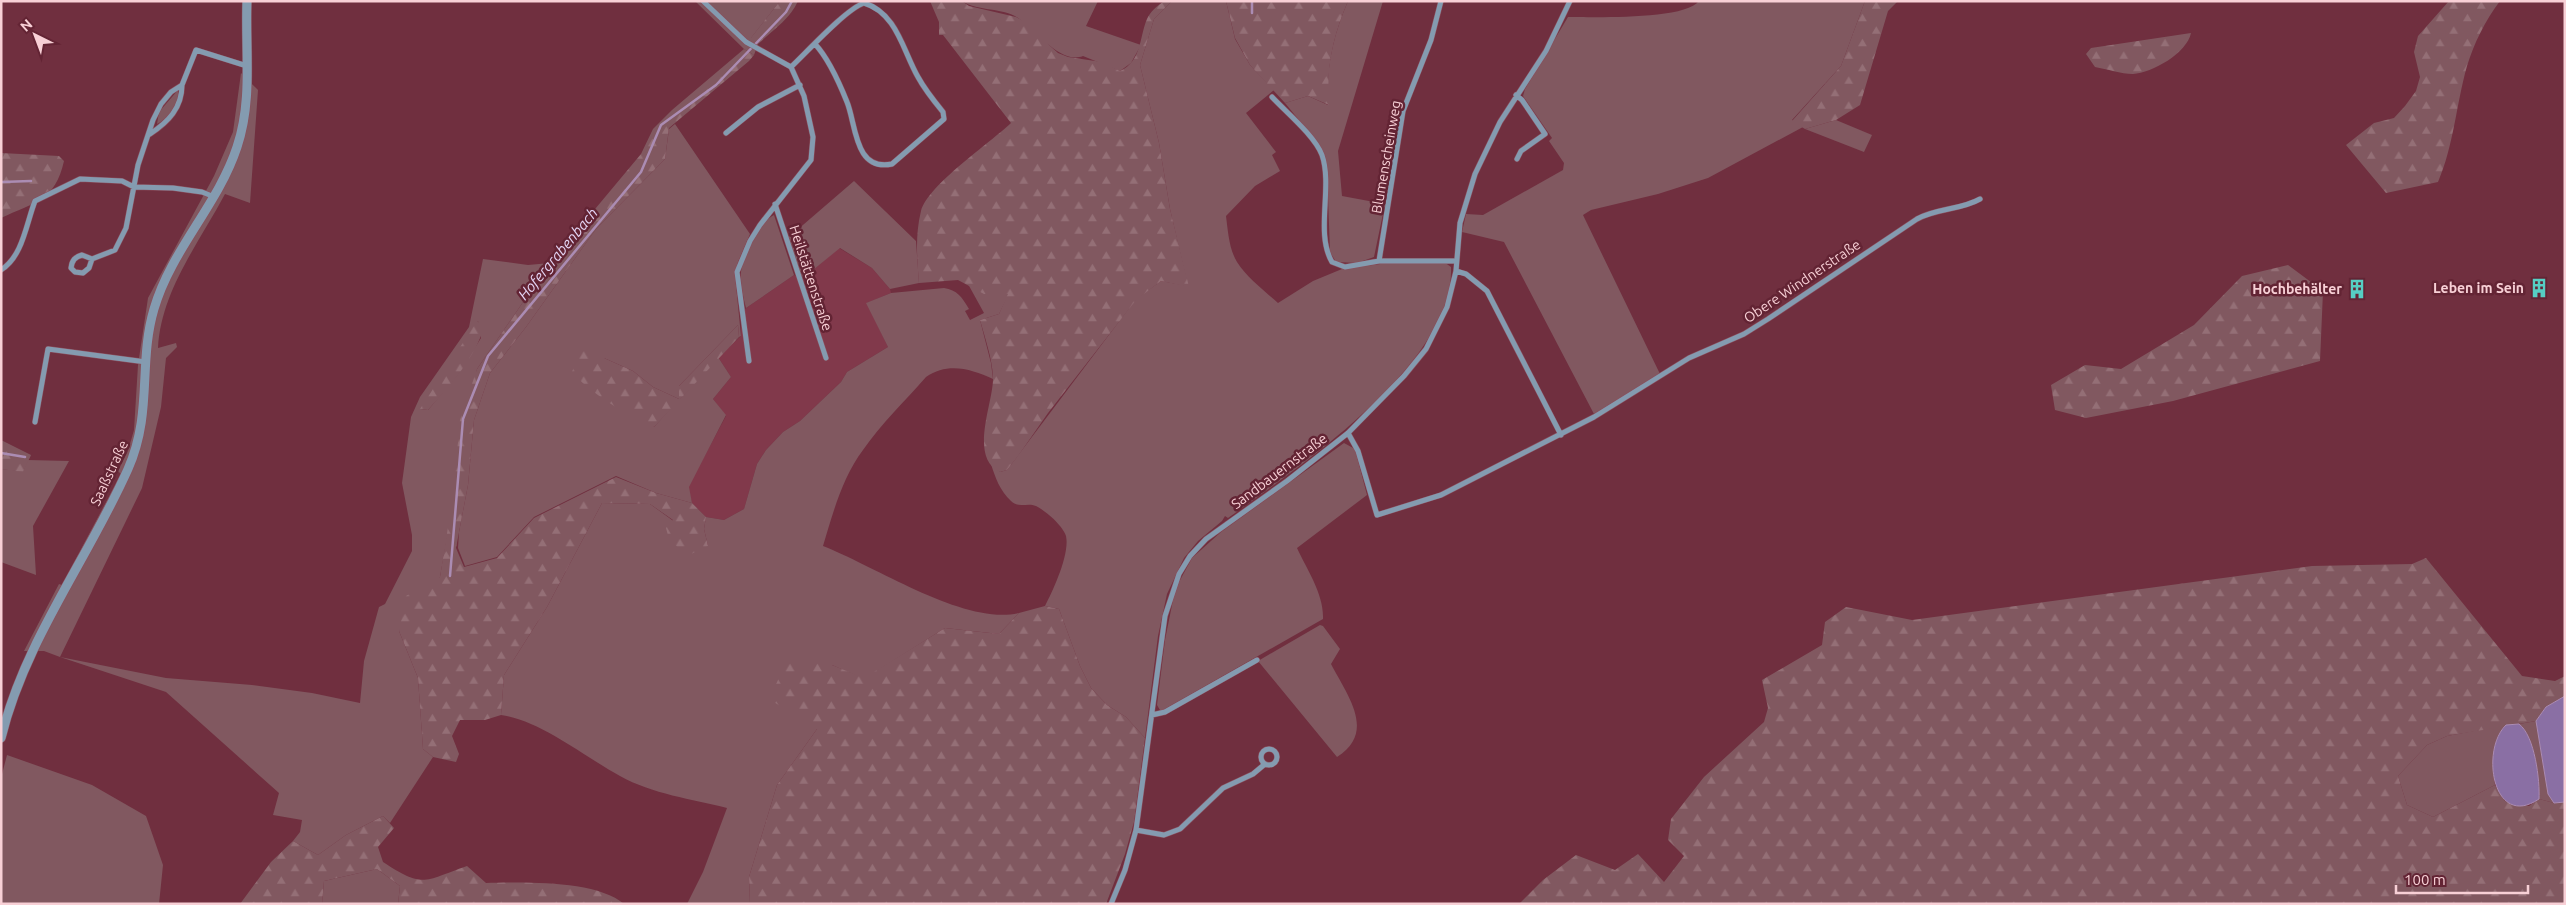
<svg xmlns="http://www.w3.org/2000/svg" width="2566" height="905" font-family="Ubuntu,sans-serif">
<defs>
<pattern id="forest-firs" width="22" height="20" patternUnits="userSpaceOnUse" patternTransform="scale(1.25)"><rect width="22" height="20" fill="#815860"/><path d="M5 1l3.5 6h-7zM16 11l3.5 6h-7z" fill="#946f76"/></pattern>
</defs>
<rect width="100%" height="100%" fill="#702f3f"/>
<!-- built -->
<path fill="#81394b" d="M 839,248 L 872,268 L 890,289 L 891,293 L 867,303 L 888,347 L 847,372 L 841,382 L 800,421 L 783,432 L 766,450 L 757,464 L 744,509 L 724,520 L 706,517 L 692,503 L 688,487 L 726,416 L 713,399 L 731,377 L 718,357 L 741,336 L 741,314 L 746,308 L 794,275 L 802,279 Z"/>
<!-- grass -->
<path fill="#815860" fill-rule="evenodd" d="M 695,1 L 780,1 L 751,38 L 758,44 L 754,55 L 744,49 Z
M 962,1 L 1098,1 L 1086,26 L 1141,45 L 1131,63 L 1120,71 L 1083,56 C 1061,65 1035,30 1018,18 C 1002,7 979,12 962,1 Z
M 1172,1 L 1226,1 L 1235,39 L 1250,65 L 1274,90 L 1246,113 L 1276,152 L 1272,155 L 1280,171 L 1255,186 L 1226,216 C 1228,231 1229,249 1237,262 C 1247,278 1265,291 1278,303 L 1313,281 L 1342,269 L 1380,264 L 1444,262 L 1451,267 C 1455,363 1298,468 1228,518 L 1225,516 L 1222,521 L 1198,541 L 1184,558 L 1167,594 L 1158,636 L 1145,738 L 1126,717 L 1107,705 L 1091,688 L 1080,666 L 1059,609 L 1045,606 C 1053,591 1070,554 1066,536 C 1063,526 1046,511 1036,506 C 1027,502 1019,509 1011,501 C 1000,491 995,477 991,464 L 1000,472 L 1007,470 L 1136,299 L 1161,281 L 1188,286 L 1170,209 L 1159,143 L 1140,65 L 1154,19 Z
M 1348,1 L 1383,1 L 1338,151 L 1342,196 L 1385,204 L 1374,257 L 1357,263 L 1336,262 L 1330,252 L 1327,169 L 1307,130 L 1285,103 L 1308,96 L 1328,105 C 1326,67 1333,36 1348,1 Z
M 1699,1 L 1865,1 L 1841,66 L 1792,120 L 1803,127 L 1708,178 L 1658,194 L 1591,210 L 1583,215 L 1660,374 L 1594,414 L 1504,242 L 1462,232 L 1466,214 L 1483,215 L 1563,170 L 1564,163 L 1549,141 L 1552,138 L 1523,96 L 1525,89 L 1568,17 C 1594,17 1685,20 1699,1 Z
M 241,73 L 258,90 L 250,203 L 225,194 C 199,243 161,291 158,348 L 176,343 L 177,347 L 166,358 L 161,407 L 142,488 L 60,657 L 166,678 L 252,685 L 312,693 L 360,703 L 364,661 L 379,607 L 385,604 L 412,551 L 412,535 L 402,483 L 411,417 L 420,397 L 469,327 L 483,259 L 528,265 L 550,263 L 477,369 L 440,577 L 399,631 L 418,678 L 423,749 L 433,757 L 390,823 L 383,816 L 346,835 L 318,855 L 293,841 L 300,832 L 302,820 L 273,815 L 279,793 L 166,692 L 60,657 L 44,651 L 24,651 L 59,584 L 62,585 L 121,474 L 118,471 L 128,451 L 134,430 L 138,365 L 148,298 L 214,176 L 233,132 ZM 478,321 L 481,338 L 458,374 L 428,410 L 421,409 Z
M 178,90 C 180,101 168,120 157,124 L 159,112 Z
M 1836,120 L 1872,135 L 1864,152 L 1805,129 Z
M 675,124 L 750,234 L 738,262 L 735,275 L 741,336 L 739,337 L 738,325 L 679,386 L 680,399 L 718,357 L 731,377 L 713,399 L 726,415 L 689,487 L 692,503 L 656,493 L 616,476 L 534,517 L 497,557 L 465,566 L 458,548 L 459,532 L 468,485 L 474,420 L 490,373 L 526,327 L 596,229 L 665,159 L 669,129 ZM 604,358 L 633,371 L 653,387 L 679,399 L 654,427 Z
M 854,181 L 916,241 L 919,283 L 890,289 L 872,268 L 840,248 L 802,279 L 789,237 Z
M 774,215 L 794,275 L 746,308 C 743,296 740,284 741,272 C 742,257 760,221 774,215 Z
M 968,284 L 1009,294 L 999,314 L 980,320 L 991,363 L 993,379 C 971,369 948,362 926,377 C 905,401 881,424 863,450 C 842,478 833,513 823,546 C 875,566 965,626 1019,613 L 999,634 L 945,628 L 864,679 L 832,665 L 817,729 L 777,785 L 749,877 L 750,904 L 687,904 L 703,872 L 727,808 C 692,799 652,794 620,776 C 585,757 540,720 501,715 L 504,675 L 547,607 L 602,503 L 650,504 L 708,546 L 704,529 L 706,517 L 724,520 L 744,509 L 757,464 L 766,450 L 783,432 L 800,421 L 841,382 L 847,372 L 888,347 L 866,303 L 891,293 L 944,288 C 957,290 962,297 969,309 L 965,311 L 970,320 L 984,313 Z
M 1344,443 L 1355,449 L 1367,495 L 1297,548 C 1307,570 1324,594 1323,619 L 1163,710 L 1160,710 L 1157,705 L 1165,640 L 1173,600 L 1179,582 L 1192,558 L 1221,532 Z
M 28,460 L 69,461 L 33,526 L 36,575 L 1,562 L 1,469 L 23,471 Z
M 1320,625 L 1323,626 L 1340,649 L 1331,664 C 1347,695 1377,732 1337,757 L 1258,661 Z
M 2536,721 L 2548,794 L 2554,803 L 2539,799 C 2540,780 2535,736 2519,724 Z
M 2506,725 C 2490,741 2493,764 2495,785 L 2433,817 L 2407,805 L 2398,776 L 2427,745 L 2447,736 Z
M 7,755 L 92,785 L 146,816 L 163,865 L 159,904 L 1,904 L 1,778 Z
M 377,869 L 400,886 L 398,904 L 322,904 L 324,881 Z"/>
<!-- forest -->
<path fill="url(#forest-firs)" d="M 780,1 L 798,1 C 790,19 772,31 758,44 L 750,39 Z
M 930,1 L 962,1 L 969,6 L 1016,17 L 1036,28 L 1049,45 L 1058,53 L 1068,57 L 1102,62 L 1120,71 C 1142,61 1139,38 1147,19 C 1150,12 1157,6 1164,1 L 1172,1 L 1154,19 L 1140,65 L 1159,143 L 1170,209 L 1189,287 L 1161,281 L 1136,300 L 1048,413 L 1018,456 L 1007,470 L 1000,472 C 968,457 994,402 993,377 C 992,358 985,338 980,320 L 999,314 L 1008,294 L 984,294 L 958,280 L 919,283 C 917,259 915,235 921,211 C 928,185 990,143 1011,123 L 943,35 L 939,35 L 939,22 Z
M 1226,1 L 1348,1 C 1333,36 1326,67 1329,105 L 1308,96 L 1285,103 L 1250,65 L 1235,38 Z
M 1865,1 L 1898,1 L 1888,11 L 1860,105 L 1836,120 L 1805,129 L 1792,121 L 1841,66 Z
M 2449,1 L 2500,1 C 2485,21 2474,43 2467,66 C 2456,105 2454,145 2438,182 L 2386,193 L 2346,145 L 2374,123 L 2394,118 L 2405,106 L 2416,91 L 2420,77 L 2414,52 L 2418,36 Z
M 2191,33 C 2187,53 2152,73 2133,74 C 2121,74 2107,69 2095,67 L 2086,54 L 2091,48 Z
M 744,49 L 754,55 L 749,61 L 669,128 L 665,159 L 596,229 L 526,327 L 490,373 L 474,420 L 468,485 L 456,548 L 464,567 L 497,558 L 534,518 L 616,477 L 656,493 L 692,503 L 706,517 L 704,529 L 708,546 L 687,556 L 669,539 L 666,528 L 673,520 L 650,504 L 602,503 L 547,607 L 504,675 L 501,715 L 485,720 L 460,720 L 452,736 L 459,754 L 456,762 L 433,757 L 423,749 L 418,678 L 399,631 L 406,596 L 440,577 L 453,496 L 460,420 L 477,369 L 550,263 L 641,154 L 653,129 L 672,110 Z
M 1,153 L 59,156 L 64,161 C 55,201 35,202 1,218 Z
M 2288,265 L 2323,291 L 2320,361 L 2173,401 L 2086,418 L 2055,410 L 2051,385 L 2085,365 L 2121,369 L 2194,325 L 2242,276 Z
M 477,321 L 484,327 C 475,358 449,387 428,410 L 420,409 Z
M 738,325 L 739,337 L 654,427 C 626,414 592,395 572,372 L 582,347 L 588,343 L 604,358 L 633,371 L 653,387 L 679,399 L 679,386 Z
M 1,440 L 31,455 L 23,472 L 1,469 Z
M 2426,558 L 2522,676 L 2555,681 L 2565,676 L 2565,696 L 2546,707 L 2536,721 L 2447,736 L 2427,745 L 2398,776 L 2407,805 L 2433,817 L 2495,785 L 2505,801 L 2529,806 L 2539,799 L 2554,803 L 2565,802 L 2565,904 L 1519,904 L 1543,880 L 1576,855 L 1615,870 L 1638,854 L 1664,882 L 1684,856 L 1668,840 L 1671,819 L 1704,777 L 1764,722 L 1768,708 L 1762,680 L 1822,645 L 1825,622 L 1846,607 L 1912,620 L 2312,566 L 2412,564 Z
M 1045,606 L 1059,609 L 1080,666 L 1091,688 L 1107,705 L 1126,717 L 1145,738 L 1134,822 L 1125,854 L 1106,904 L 750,904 L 749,877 L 777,785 L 817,729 L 769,699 L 788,659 L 832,665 L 864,678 L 945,628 L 999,634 L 1019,613 Z
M 383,816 L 394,828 L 378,847 L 383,862 C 424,889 424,881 467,866 L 486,883 C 522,882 597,880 624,904 L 398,904 L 400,886 L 377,869 L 324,881 L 322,904 L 240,904 L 271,862 L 293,841 L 318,855 L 346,835 Z"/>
<!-- water -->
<path fill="#8a6fa4" stroke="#ab8cb3" d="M 2565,696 L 2565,802 L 2554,803 L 2548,794 L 2536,721 L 2546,707 Z
M 2519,724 C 2535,736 2540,781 2539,799 C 2493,830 2480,750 2506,725 Z"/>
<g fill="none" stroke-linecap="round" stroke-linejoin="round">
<!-- stream -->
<path stroke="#ab8cb3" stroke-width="2.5" d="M 1252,1 L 1252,13
M 1,182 L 31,181
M 1,453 L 25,457
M 450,576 L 463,419 L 488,356 L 641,172 L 661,125 L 716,85 L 786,12 L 792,1"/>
<defs>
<path id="minor" d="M 703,1 L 746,42 L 791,67 L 804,96 L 813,137 L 811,160 L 760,225 L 750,241 L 737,272 L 749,361
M 791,67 C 807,52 846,9 864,3 C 897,13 903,51 918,77 C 925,90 934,101 943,112 L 944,119 L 892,164 C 854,172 856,123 847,102 C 839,82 829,59 815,44
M 1516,95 L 1522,100 L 1545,134 L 1521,151 L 1517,159
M 1272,97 C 1286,112 1315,136 1322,155 C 1333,187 1315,233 1332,262 L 1345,267 L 1379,261 L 1456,261
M 726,133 L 758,107 L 800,85
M 150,134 C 168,122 182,108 182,85
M 775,204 L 826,358
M 92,259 L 89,268 L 83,273 L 75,272 L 71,268 C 72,260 75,257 82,255 L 92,259 L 115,250 L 126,228 L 138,165 L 153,120 L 161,104 L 171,92 L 182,85 L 196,50 L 247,66
M 1379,261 L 1403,111 L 1431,40 L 1441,1
M 1,270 C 23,256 26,224 35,201 L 80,179 L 122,181 L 134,187 L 173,188 L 202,192 L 212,196
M 1456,271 L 1466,274 L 1487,291 L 1561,435
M 35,422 L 48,349 L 146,362
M 1348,433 L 1358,451 L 1377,515 L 1441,495 L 1594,417 L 1689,358 L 1744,334 L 1768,319 L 1917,219 C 1937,208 1961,210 1980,199
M 1152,715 L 1165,712 L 1257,660
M1261 757a8 8 0 1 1 16 0a8 8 0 1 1-16 0Z
M 1136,830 L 1164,835 L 1180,829 L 1223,788 L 1253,774 L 1265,764
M 1111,904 L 1125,870 L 1136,830 L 1165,616 L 1179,574 L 1190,556 L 1206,539 L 1287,481 L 1348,433 L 1404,376 L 1426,349 L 1447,307 L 1456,271 L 1460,223 L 1475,174 L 1500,122 L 1546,51 L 1570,1"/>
<path id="tertiary" d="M 1,738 C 25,640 88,559 128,469 C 153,413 138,363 154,309 C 171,250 218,205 237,147 C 253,100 245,50 247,1"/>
</defs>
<!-- minor casing -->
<use href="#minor" stroke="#8b4f5d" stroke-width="6"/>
<!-- tertiary casing -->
<use href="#tertiary" stroke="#8b4f5d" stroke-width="10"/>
<!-- minor -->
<use href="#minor" stroke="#849bb0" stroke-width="5"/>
<!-- tertiary -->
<use href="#tertiary" stroke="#849bb0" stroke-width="9"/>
</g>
<!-- icons -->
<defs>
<symbol id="building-bare" viewBox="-9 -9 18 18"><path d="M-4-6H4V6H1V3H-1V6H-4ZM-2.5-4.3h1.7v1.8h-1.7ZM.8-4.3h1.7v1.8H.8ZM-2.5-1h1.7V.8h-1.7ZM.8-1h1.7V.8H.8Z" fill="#56cec3" stroke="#632434" stroke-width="2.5" paint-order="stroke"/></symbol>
</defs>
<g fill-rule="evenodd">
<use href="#building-bare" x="2525" y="274" width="28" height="28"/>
<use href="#building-bare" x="2343" y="275" width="28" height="28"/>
</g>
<g text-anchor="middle" stroke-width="5" stroke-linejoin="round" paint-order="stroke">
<!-- street labels -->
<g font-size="14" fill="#f8d0d6" stroke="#632434">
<text transform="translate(1386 157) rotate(-80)" y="5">Blumenscheinweg</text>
<text transform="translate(811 278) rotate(72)" y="5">Heilstättenstraße</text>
<text transform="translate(1802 281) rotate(-34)" y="5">Obere Windnerstraße</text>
<text transform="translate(1279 471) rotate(-37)" y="5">Sandbauernstraße</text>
<text transform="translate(109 473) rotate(-65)" y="5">Saaßstraße</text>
</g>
<!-- poi labels -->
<g font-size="14" font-weight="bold" fill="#f8d0d6" stroke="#632434" text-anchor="end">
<text x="2524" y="293">Leben im Sein</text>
<text x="2342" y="294">Hochbehälter</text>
</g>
<!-- water labels -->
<g font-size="15" font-style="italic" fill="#e5d5f5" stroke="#632434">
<text transform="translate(558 254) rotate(-50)" y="5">Hofergrabenbach</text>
</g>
</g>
<!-- border -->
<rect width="2566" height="905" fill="none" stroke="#f8d0d6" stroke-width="5"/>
<!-- north arrow -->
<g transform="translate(35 35) rotate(318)" stroke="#632434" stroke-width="4" paint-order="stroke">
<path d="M0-4L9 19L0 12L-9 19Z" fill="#f8d0d6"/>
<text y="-8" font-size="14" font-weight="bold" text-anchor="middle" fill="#f8d0d6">N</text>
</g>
<!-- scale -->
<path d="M2396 885v8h132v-8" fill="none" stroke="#f8d0d6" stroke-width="2.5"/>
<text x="2404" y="885" font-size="15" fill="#f8d0d6" stroke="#632434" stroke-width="4" paint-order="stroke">100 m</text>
</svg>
